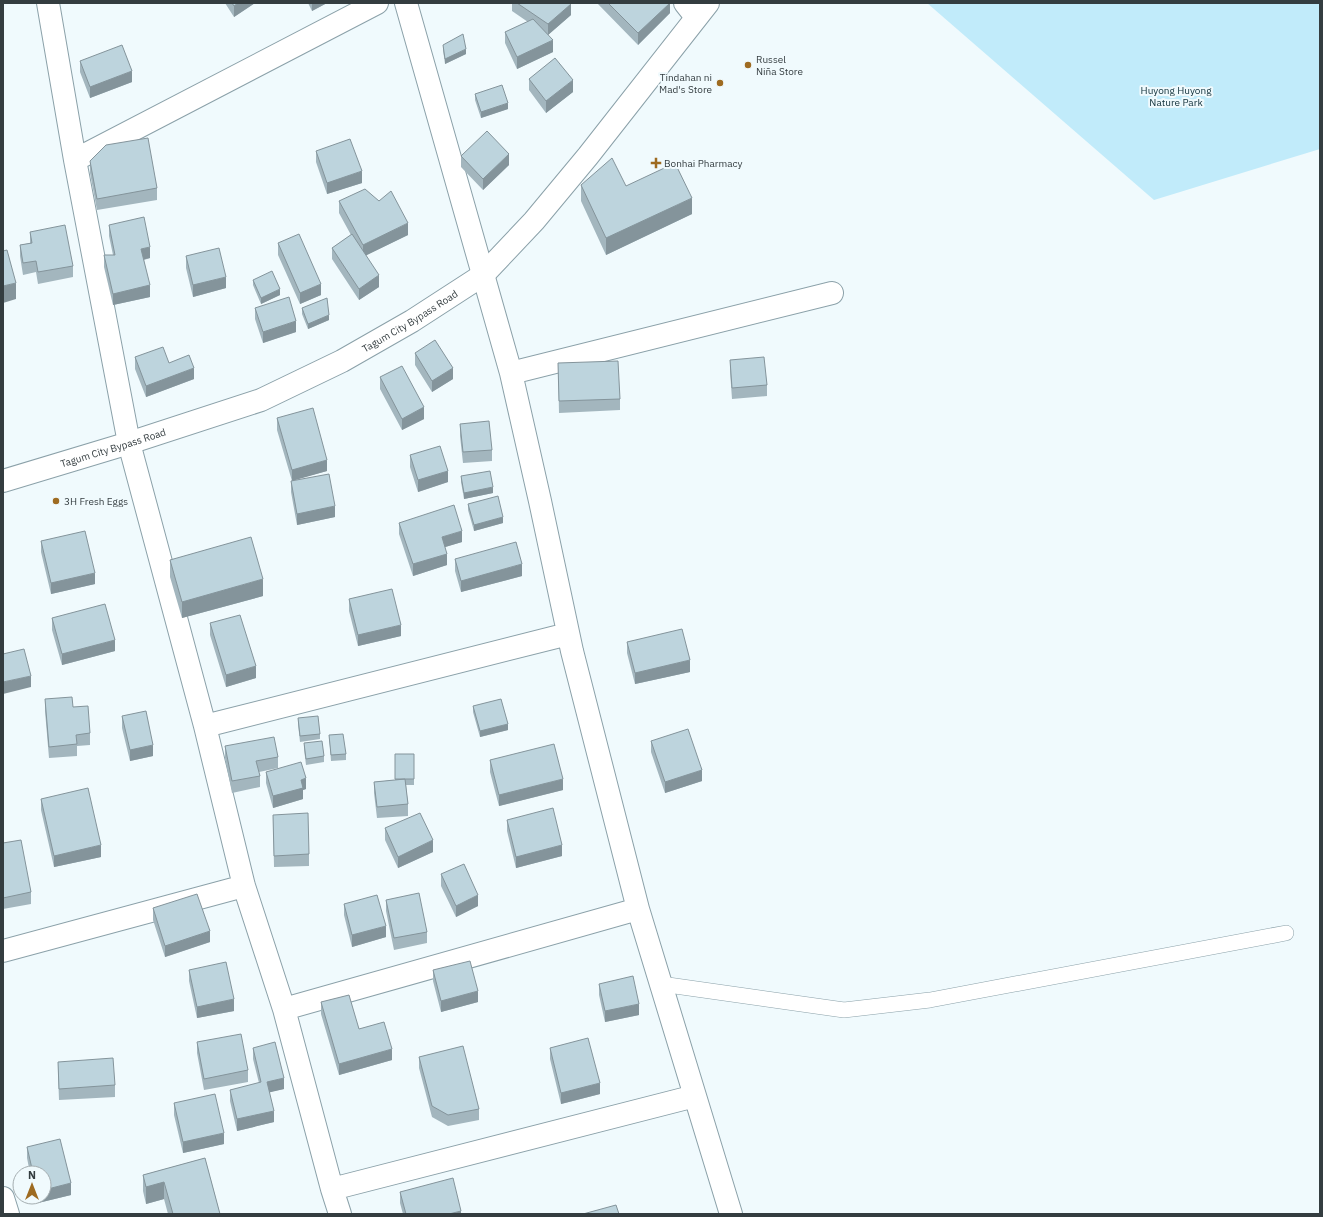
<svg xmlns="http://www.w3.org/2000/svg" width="1323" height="1217" font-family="'IBM Plex Sans',sans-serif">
<rect width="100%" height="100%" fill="#f0fafd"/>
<!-- green -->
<path fill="#c1ebfa" d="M 927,3 L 1320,3 L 1320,149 L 1154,200 Z"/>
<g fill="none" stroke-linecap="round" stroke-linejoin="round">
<defs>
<path id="service" d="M 661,984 L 844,1010 L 930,1000 L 1286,933"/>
<path id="minor" d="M 48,3 L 75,160 L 129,443 L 205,726 L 244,886 L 284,1009 L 332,1189 L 340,1214
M 406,3 L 511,373 L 540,501 L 572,651 L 638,909 L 731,1214
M 685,3 L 696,17
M 75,160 L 377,3
M 511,373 L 832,293
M 205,726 L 568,634
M 3,951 L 244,886
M 284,1009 L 638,909
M 332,1189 L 695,1096"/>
<path id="secondary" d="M 3,1198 L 8,1214"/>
<g id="primary">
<path id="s1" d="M 3,481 L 129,443 L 261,400 L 342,361 L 412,321 L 483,275 L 534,221 L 588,156 L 708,3"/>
</g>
</defs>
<!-- service casing -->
<use href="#service" stroke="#8ba1a9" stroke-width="16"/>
<!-- minor casing -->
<use href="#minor" stroke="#8ba1a9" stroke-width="24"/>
<!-- secondary casing -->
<use href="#secondary" stroke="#8ba1a9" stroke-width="24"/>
<!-- primary casing -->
<use href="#primary" stroke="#8ba1a9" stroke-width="24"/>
<!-- service -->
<use href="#service" stroke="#fff" stroke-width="15"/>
<!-- minor -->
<use href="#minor" stroke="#fff" stroke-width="22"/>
<!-- secondary -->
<use href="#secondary" stroke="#fff" stroke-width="22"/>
<!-- primary -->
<use href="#primary" stroke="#fff" stroke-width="22"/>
</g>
<!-- wall -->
<path fill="#a3b6be" d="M 225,3 L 255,3 L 234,17 Z
M 308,3 L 327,3 L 312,11 Z
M 512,3 L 570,3 L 571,15 L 548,35 L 553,52 L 517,69 L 505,43 L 505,32 L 528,22 L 512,11 Z
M 597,3 L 670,3 L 670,13 L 638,45 Z
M 443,45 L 466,54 L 445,64 L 443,50 Z
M 80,61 L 132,82 L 90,98 L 80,72 Z
M 529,79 L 573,92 L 546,113 L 529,90 Z
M 475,94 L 508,109 L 481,118 L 475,100 Z
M 316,151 L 362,183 L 327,194 L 316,162 Z
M 461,156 L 509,165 L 483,190 L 461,167 Z
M 90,161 L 157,188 L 157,200 L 97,210 L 90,173 Z
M 581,185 L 626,186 L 692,214 L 606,255 L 581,201 Z
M 339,201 L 408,235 L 366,255 L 379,287 L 359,300 L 332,259 L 332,248 L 351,235 L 339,213 Z
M 109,225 L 150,258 L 144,260 L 150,297 L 113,305 L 104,267 L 104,255 L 113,255 L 109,236 Z
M 30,232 L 73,266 L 73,277 L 38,284 L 36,272 L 23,275 L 20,256 L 20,245 L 30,243 Z
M 278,243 L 321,295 L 300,304 L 278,255 Z
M 186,256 L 226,288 L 193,297 L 186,268 Z
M 253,280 L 280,295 L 261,304 L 253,285 Z
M 255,308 L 296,332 L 263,343 L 255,319 Z
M 302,308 L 329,320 L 308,329 L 302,314 Z
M 415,353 L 453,379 L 432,392 L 415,365 Z
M 135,357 L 169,363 L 194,379 L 146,397 L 135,369 Z
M 730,360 L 767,385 L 767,396 L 732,399 L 730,371 Z
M 558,363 L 620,399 L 620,410 L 559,413 Z
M 380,377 L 424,419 L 402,430 L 380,389 Z
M 277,418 L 327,471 L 293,480 L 335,517 L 297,525 L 291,492 L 291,481 L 292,481 L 277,430 Z
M 460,424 L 492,450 L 492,461 L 463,463 L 460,436 Z
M 410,455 L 448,482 L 418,492 L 410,467 Z
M 461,476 L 493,493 L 464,499 L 461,482 Z
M 468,504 L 503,523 L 474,531 L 468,510 Z
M 399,523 L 462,542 L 445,547 L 447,565 L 413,576 L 399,534 Z
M 41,541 L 95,584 L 51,594 L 41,552 Z
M 455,559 L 522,576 L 461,592 L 455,571 Z
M 170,560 L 263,596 L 182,618 L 170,577 Z
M 349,599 L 401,636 L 358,646 L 349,611 Z
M 52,618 L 115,651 L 62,665 L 52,630 Z
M 210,623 L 256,678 L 226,687 L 210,635 Z
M 627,642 L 690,672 L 635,684 L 627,653 Z
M 45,699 L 73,707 L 90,733 L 90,745 L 77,746 L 77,756 L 49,758 L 45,711 Z
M 473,706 L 508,730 L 480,737 L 473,712 Z
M 122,716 L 153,756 L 130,761 L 122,728 Z
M 298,718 L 320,734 L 320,739 L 300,742 L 298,724 Z
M 329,735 L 346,754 L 346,760 L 331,761 Z
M 651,741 L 702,781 L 665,793 L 651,752 Z
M 304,743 L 324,756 L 324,762 L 306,765 L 304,749 Z
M 225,746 L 278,757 L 278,768 L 259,772 L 260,776 L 260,787 L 232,793 L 225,758 Z
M 395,754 L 414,754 L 414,785 L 406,785 L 408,804 L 408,816 L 377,818 L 374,793 L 374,782 L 395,780 Z
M 490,760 L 563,790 L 499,806 L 490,772 Z
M 266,772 L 306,789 L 303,790 L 303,799 L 273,808 L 266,783 Z
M 41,799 L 101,857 L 54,867 L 41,810 Z
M 273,815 L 309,854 L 309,866 L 274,867 Z
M 507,820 L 562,856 L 516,868 L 507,831 Z
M 385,828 L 433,852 L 398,868 L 385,840 Z
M 3,843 L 31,892 L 31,904 L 3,909 Z
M 441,874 L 478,906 L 456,917 L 441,886 Z
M 386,900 L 427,932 L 427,943 L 394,950 L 386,911 Z
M 344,904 L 386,937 L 352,947 L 344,915 Z
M 153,908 L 210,942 L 165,957 L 153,920 Z
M 189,970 L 234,1011 L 197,1018 L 189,981 Z
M 433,970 L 478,1002 L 441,1012 L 433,981 Z
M 599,984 L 639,1015 L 605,1022 L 599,995 Z
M 321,1002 L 359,1029 L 392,1060 L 339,1075 L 321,1014 Z
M 197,1042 L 248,1070 L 248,1082 L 204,1090 L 197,1053 Z
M 253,1048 L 284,1089 L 269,1092 L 274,1122 L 237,1131 L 230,1101 L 230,1090 L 259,1083 L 253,1059 Z
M 550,1048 L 600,1094 L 561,1104 L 550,1059 Z
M 419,1057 L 479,1109 L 479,1120 L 448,1126 L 432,1117 L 419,1068 Z
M 58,1062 L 115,1085 L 115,1097 L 59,1100 L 58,1073 Z
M 174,1103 L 224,1144 L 183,1153 L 174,1115 Z
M 27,1147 L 71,1195 L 38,1203 L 36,1197 L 44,1197 L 44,1173 L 30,1173 L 27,1158 Z
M 205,1158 L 220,1214 L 168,1214 L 164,1199 L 146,1204 L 143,1191 L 143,1175 Z
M 400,1192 L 461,1214 L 403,1214 L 400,1203 Z"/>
<!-- shaded-wall -->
<path fill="#84949b" d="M 238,3 L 255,3 L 234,17 L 234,6 Z
M 312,3 L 327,3 L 312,11 Z
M 670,3 L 670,13 L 638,45 L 638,33 Z
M 571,4 L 571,15 L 548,35 L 548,24 Z
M 553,40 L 553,52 L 517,69 L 517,57 Z
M 466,49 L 466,54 L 445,64 L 445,59 Z
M 132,71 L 132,82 L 90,98 L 90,87 Z
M 573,80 L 573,92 L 546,113 L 546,101 Z
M 508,103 L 508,109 L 481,118 L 481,112 Z
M 509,154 L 509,165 L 483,190 L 483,179 Z
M 362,171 L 362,183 L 327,194 L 327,183 Z
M 692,198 L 692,214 L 606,255 L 606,238 Z
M 408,223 L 408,235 L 363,257 L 363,245 Z
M 150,247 L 150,258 L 141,260 L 141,249 Z
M 379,275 L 379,287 L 359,300 L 359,289 Z
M 226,277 L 226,288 L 193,297 L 193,285 Z
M 16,283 L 16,299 L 3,303 L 3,286 Z
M 321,284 L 321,295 L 300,304 L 300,293 Z
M 150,285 L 150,297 L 113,305 L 113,294 Z
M 280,289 L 280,295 L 261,304 L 261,298 Z
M 329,315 L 329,320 L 308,329 L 308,324 Z
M 296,321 L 296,332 L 263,343 L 263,332 Z
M 194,368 L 194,379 L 146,397 L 146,386 Z
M 453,368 L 453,379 L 432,392 L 432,381 Z
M 424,407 L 424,419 L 402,430 L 402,419 Z
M 327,460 L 327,471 L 292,481 L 292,470 Z
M 448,471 L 448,482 L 418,492 L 418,480 Z
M 493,487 L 493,493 L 464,499 L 464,493 Z
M 335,506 L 335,517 L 297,525 L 297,514 Z
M 503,517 L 503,523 L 474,531 L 474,525 Z
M 462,531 L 462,542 L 442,548 L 442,537 Z
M 447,554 L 447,565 L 413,576 L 413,564 Z
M 522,564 L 522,576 L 461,592 L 461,581 Z
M 95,573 L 95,584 L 51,594 L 51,583 Z
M 263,579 L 263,596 L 182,618 L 182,602 Z
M 401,625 L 401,636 L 358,646 L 358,635 Z
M 115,640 L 115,651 L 62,665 L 62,654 Z
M 690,660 L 690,672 L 635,684 L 635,673 Z
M 256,666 L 256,678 L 226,687 L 226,675 Z
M 31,676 L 31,687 L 3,694 L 3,682 Z
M 508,724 L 508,730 L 480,737 L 480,731 Z
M 153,745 L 153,756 L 130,761 L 130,750 Z
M 702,770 L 702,781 L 665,793 L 665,782 Z
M 306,778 L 306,789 L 303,790 L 303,799 L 273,808 L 273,796 L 301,780 Z
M 563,779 L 563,790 L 499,806 L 499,795 Z
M 433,840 L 433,852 L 398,868 L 398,857 Z
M 101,845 L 101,857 L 54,867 L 54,856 Z
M 562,845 L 562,856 L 516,868 L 516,857 Z
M 478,895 L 478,906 L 456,917 L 456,906 Z
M 386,926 L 386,937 L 352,947 L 352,935 Z
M 210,931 L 210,942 L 165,957 L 165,946 Z
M 478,991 L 478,1002 L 441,1012 L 441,1001 Z
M 234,999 L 234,1011 L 197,1018 L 197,1007 Z
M 639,1004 L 639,1015 L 605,1022 L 605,1011 Z
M 392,1049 L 392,1060 L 339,1075 L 339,1064 Z
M 284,1078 L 284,1089 L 267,1093 L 267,1082 Z
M 600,1083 L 600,1094 L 561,1104 L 561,1093 Z
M 274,1111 L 274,1122 L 237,1131 L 237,1119 Z
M 224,1133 L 224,1144 L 183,1153 L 183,1142 Z
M 164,1182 L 164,1199 L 146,1204 L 146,1187 Z
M 71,1183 L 71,1195 L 38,1203 L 38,1197 L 44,1197 L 44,1190 Z
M 461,1211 L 461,1214 L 449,1214 Z"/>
<!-- building -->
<path fill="#bdd4dd" stroke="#84949b" d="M 232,3 L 238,3 L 234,6 Z
M 517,3 L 570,3 L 571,4 L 548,24 Z
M 608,3 L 670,3 L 638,33 Z
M 533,19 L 553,40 L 517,57 L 505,32 Z
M 463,34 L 466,49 L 445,59 L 443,45 Z
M 122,45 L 132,71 L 90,87 L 80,61 Z
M 555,58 L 573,80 L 546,101 L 529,79 Z
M 502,85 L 508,103 L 481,112 L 475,94 Z
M 487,131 L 509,154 L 483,179 L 461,156 Z
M 148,138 L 157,188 L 97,199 L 90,161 L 106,145 Z
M 350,139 L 362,171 L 327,183 L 316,151 Z
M 612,158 L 626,186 L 675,163 L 692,198 L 606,238 L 581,185 Z
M 365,189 L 379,201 L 391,191 L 408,223 L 363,245 L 339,201 Z
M 144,217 L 150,247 L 141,249 L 150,285 L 113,294 L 104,255 L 115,255 L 109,225 Z
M 65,225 L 73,266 L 38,272 L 36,261 L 23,263 L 20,245 L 32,243 L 30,232 Z
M 299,234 L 321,284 L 300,293 L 278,243 Z
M 352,234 L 379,275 L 359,289 L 332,248 Z
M 219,248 L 226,277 L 193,285 L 186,256 Z
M 7,250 L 16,283 L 3,286 L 3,251 Z
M 272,271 L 280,289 L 261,298 L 253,280 Z
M 289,297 L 296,321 L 263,332 L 255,308 Z
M 327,298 L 329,315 L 308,324 L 302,308 Z
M 435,340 L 453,368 L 432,381 L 415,353 Z
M 163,347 L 169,363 L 189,355 L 194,368 L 146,386 L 135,357 Z
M 764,357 L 767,385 L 732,388 L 730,360 Z
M 618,361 L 620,399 L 559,401 L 558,363 Z
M 402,366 L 424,407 L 402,419 L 380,377 Z
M 313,408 L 327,460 L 292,470 L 277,418 Z
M 489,421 L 492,450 L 463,452 L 460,424 Z
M 440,446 L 448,471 L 418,480 L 410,455 Z
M 490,471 L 493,487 L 464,493 L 461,476 Z
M 329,474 L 335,506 L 297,514 L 291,481 Z
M 498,496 L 503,517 L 474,525 L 468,504 Z
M 454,505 L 462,531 L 442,537 L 447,554 L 413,564 L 399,523 Z
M 85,531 L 95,573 L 51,583 L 41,541 Z
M 251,537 L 263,579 L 182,602 L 170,560 Z
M 516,542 L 522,564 L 461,581 L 455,559 Z
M 392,589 L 401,625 L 358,635 L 349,599 Z
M 105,604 L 115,640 L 62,654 L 52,618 Z
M 240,615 L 256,666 L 226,675 L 210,623 Z
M 682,629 L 690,660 L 635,673 L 627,642 Z
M 24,649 L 31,676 L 3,682 L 3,654 Z
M 72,697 L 73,707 L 88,706 L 90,733 L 76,735 L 77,744 L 49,747 L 45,699 Z
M 501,699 L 508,724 L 480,731 L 473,706 Z
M 146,711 L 153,745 L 130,750 L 122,716 Z
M 318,716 L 320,734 L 300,736 L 298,718 Z
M 688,729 L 702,770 L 665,782 L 651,741 Z
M 343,734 L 346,754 L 331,755 L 329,735 Z
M 274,737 L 278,757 L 256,761 L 260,776 L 232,781 L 225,746 Z
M 322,741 L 324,756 L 306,759 L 304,743 Z
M 554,744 L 563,779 L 499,795 L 490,760 Z
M 395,754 L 414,754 L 414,779 L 395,779 Z
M 301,762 L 306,778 L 301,780 L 303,788 L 273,796 L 266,772 Z
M 405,779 L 408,804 L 377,807 L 374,782 Z
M 88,788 L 101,845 L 54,856 L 41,799 Z
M 553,808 L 562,845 L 516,857 L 507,820 Z
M 308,813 L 309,854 L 274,856 L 273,815 Z
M 420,813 L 433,840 L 398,857 L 385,828 Z
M 21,840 L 31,892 L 3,898 L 3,843 Z
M 464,864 L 478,895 L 456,906 L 441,874 Z
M 419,893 L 427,932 L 394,938 L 386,900 Z
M 197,894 L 210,931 L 165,946 L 153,908 Z
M 377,895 L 386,926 L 352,935 L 344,904 Z
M 470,961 L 478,991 L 441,1001 L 433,970 Z
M 226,962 L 234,999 L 197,1007 L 189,970 Z
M 633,976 L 639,1004 L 605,1011 L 599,984 Z
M 349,995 L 359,1029 L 384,1022 L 392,1049 L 339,1064 L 321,1002 Z
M 241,1034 L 248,1070 L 204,1079 L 197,1042 Z
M 588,1038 L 600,1083 L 561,1093 L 550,1048 Z
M 275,1042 L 284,1078 L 267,1082 L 274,1111 L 237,1119 L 230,1090 L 261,1082 L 253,1048 Z
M 463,1046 L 479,1109 L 448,1115 L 432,1106 L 419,1057 Z
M 113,1058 L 115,1085 L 59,1089 L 58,1062 Z
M 215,1094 L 224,1133 L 183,1142 L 174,1103 Z
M 60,1139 L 71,1183 L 44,1190 L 44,1173 L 33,1173 L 27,1147 Z
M 205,1158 L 220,1214 L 173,1214 L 164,1182 L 146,1187 L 143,1175 Z
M 453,1178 L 461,1211 L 449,1214 L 406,1214 L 400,1192 Z
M 616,1205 L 619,1214 L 583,1214 Z"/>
<!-- markers -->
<g fill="#9e6b21" stroke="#f0fafd" stroke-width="1.5">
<circle cx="748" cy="65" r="4"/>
<circle cx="720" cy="83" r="4"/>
<path d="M654 157h4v4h4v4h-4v4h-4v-4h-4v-4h4z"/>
<circle cx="56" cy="501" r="4"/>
</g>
<g text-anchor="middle" stroke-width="4" stroke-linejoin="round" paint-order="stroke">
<!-- poi labels -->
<g font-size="10" fill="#343d40" stroke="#f0fafd" text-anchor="start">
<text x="756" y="63">Russel<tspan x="756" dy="12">Niña Store</tspan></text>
<text x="712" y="81" text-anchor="end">Tindahan ni<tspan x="712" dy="12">Mad's Store</tspan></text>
<text x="664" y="167">Bonhai Pharmacy</text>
<text x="64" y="505">3H Fresh Eggs</text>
</g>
<!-- park labels -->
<g font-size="10" fill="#0f2f39" stroke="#f0fafd">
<text x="1176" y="94">Huyong Huyong<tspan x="1176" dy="12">Nature Park</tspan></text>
</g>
<!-- street labels -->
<g font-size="10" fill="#343d40" stroke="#f0fafd">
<text dy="4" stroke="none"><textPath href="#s1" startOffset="439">Tagum City Bypass Road</textPath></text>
<text dy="4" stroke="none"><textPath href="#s1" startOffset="115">Tagum City Bypass Road</textPath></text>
</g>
</g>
<!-- border -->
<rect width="1323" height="1217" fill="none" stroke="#343d40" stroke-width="8"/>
<!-- north arrow -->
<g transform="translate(32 1185)"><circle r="19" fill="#f0fafd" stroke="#a5aeb1"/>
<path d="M0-3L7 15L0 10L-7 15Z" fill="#9e6b21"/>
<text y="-6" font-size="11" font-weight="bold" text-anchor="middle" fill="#343d40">N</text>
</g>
</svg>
